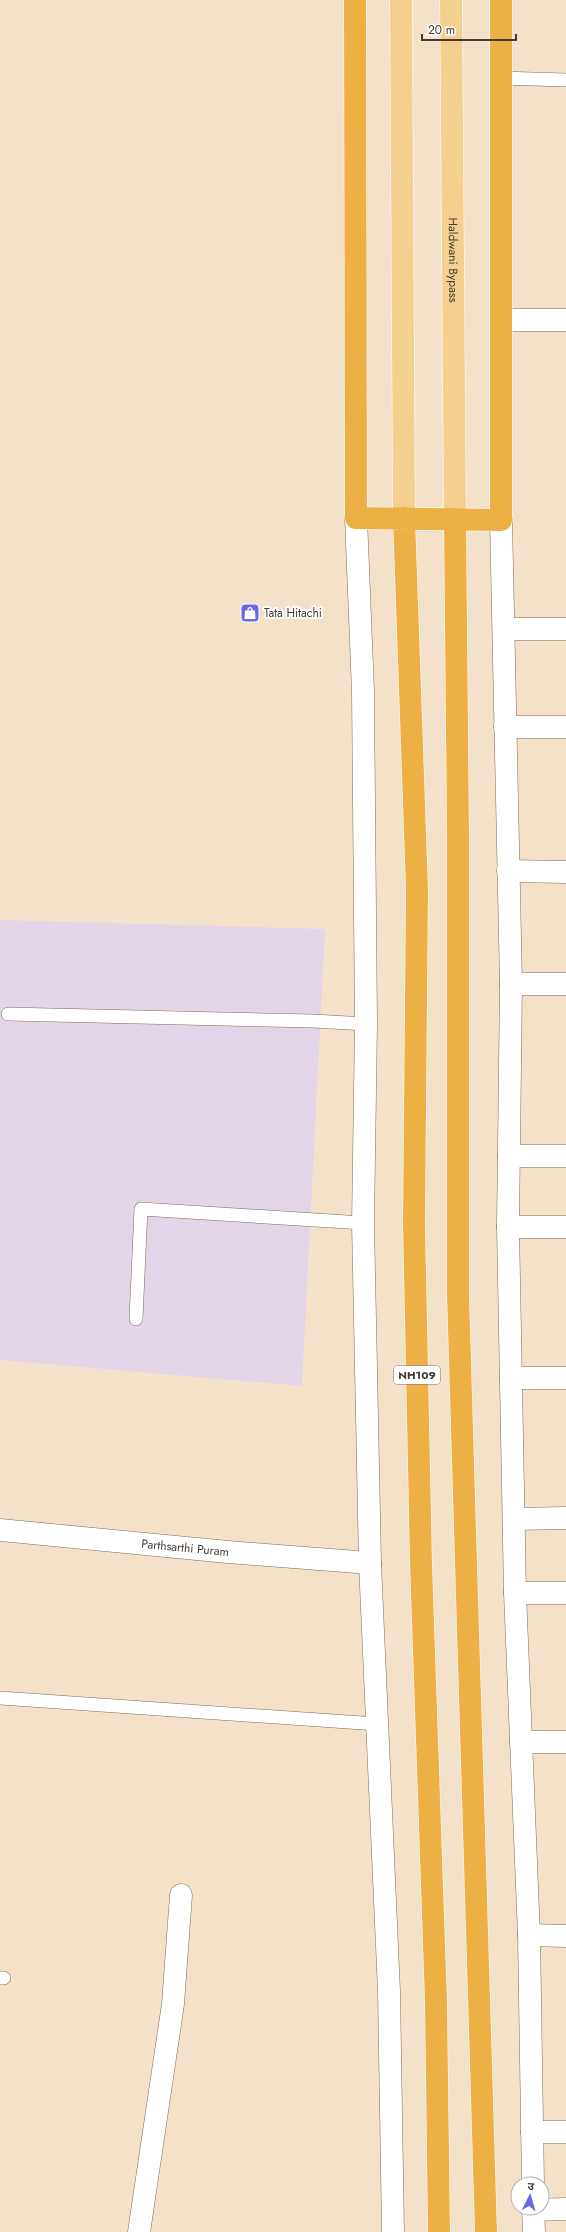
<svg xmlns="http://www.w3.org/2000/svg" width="566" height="2232" font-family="Jost,'Noto Sans Devanagari',sans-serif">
<rect width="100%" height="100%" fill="#f4e1ca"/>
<!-- industrial -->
<path fill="#e2d5e8" d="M 0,920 L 325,929 L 302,1386 L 0,1360 Z"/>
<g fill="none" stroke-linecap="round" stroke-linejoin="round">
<defs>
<path id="lane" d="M 499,78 L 566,80
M 8,1014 L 313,1021 L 366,1024
M 136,1319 L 141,1209 L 363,1223
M 0,1698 L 377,1724
M 0,1978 L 4,1978"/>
<g id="street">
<path d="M 502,320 L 566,320"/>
<path d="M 504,629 L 566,629"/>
<path d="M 505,727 L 566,727"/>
<path d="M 508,871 L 566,872"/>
<path d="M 511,984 L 566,984"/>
<path d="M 509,1156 L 566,1156"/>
<path d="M 508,1227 L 566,1227"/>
<path d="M 511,1378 L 566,1378"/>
<path d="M 515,1519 L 566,1518"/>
<path id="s1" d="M 0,1530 L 228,1552 L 370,1563"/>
<path d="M 515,1593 L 566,1593"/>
<path d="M 521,1742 L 566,1742"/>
<path d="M 529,1935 L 566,1936"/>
<path d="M 532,2132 L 566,2132"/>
<path d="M 533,2210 L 566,2209"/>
<path d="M 139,2232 L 173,2004 L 181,1895"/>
</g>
<path id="secondary" d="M 356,518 L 363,692 L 366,1024 L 363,1223 L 370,1563 L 389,1991 L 393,2232
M 501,520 L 511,984 L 508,1227 L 515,1593 L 529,1935 L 533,2184
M 533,2208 L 534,2232"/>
<g id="primary">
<path d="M 401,0 L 404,518"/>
<path id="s2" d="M 451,0 L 455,519"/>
</g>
<path id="highway" d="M 355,0 L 356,518 L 501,520 L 501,0
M 404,518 L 417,889 L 414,1223 L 421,1564 L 436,2002 L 439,2232
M 455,519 L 458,835 L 458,1295 L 486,2232"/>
</defs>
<!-- lane casing -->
<use href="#lane" stroke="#7d6c58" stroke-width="14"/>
<!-- street casing -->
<use href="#street" stroke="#7d6c58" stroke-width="23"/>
<!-- secondary casing -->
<use href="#secondary" stroke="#7d6c58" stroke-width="23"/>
<!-- primary casing -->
<use href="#primary" stroke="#fff" stroke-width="23"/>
<!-- highway casing -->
<use href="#highway" stroke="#fff" stroke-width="23"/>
<!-- lane -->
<use href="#lane" stroke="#fff" stroke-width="13"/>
<!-- street -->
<use href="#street" stroke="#fff" stroke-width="22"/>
<!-- secondary -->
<use href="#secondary" stroke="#fff" stroke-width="22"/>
<!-- primary -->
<use href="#primary" stroke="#f4d08f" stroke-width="22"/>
<!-- highway -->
<use href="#highway" stroke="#edb045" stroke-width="22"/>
</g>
<!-- icons -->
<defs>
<symbol id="shop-square" viewBox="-11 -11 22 22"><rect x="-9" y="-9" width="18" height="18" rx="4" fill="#6868e1" stroke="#fff"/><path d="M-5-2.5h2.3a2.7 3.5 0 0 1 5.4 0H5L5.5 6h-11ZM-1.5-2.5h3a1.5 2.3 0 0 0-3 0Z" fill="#fff"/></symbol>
</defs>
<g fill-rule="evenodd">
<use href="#shop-square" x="239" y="602" width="22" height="22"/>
</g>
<g text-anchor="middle" stroke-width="4" stroke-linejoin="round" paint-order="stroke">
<!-- shield labels -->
<rect fill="#fff" stroke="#7b7670" stroke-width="1" x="394" y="1366" width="46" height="18" rx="3"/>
<g font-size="11" font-weight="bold" fill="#433b32">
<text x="417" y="1379">NH109</text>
</g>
<!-- street labels -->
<g font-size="12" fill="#433b32" stroke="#fff">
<text dy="4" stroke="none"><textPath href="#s2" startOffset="260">Haldwani Bypass</textPath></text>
<text dy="4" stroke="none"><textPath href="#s1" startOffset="186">Parthsarthi Puram</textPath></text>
</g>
<!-- poi labels -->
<g font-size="12" fill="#433b32" stroke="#fff" text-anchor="start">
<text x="264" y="617">Tata Hitachi</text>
</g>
</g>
<!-- north arrow -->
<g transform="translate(530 2196) rotate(5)"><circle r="19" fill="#ffffff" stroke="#b4b1ad"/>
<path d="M0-3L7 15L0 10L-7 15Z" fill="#6868e1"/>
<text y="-6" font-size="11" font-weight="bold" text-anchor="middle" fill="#433b32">उ</text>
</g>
<!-- scale -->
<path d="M422 34v6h94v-6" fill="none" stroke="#433b32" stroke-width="2"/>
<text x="428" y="34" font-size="12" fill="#433b32" stroke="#ffffff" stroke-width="3" paint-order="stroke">20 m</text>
</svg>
